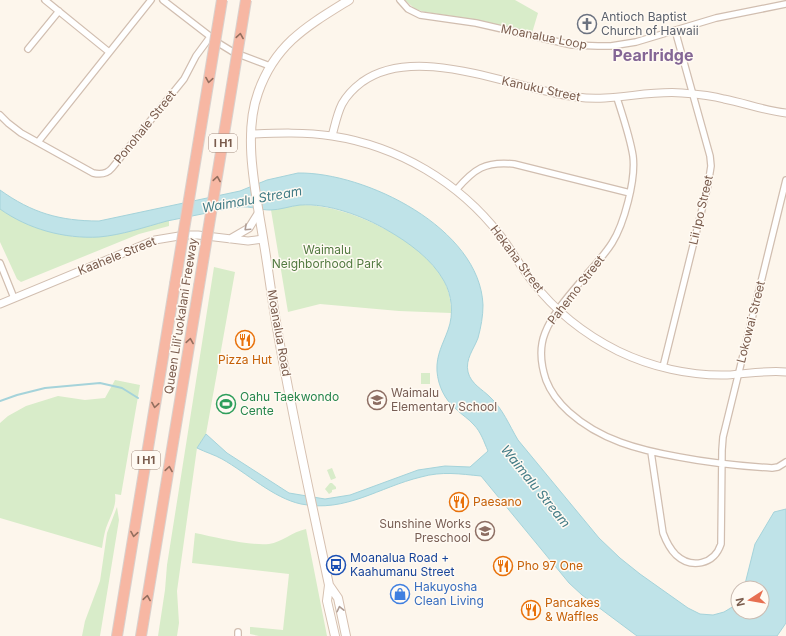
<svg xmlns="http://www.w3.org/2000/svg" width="786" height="636" font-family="Inter,sans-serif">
<rect width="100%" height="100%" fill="#fdf6ec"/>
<!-- green -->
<path fill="#d8ecc9" d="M 405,0 L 515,0 L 538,13 L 532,33 L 478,20 L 425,12 L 415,9 Z
M 299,205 C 347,203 429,242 447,288 C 450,296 451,304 451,313 L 399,311 L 320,304 L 288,312 L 271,210 Z
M 0,209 L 28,224 L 50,232 L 75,237 L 124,233 L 169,220 L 169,226 L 139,234 L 21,282 L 17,279 L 0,242 Z
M 214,267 L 235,272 L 206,434 L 197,448 L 177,591 L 179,623 L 177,636 L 158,636 L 165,590 L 167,565 Z
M 421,373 L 430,373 L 430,384 L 421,384 Z
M 115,380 L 140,385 L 121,495 L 115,494 C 117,506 110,517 106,528 C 104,535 103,541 102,548 L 0,518 L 0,423 L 8,416 L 26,406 L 58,396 L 85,400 L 105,398 Z
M 332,468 L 336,478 L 331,480 L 327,470 Z
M 330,483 L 332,483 L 336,487 L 336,489 L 332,490 L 332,492 L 329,494 L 325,489 Z
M 117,507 L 119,520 L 100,636 L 82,636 L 85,621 L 100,581 L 107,533 Z
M 306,529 L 327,636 L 259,636 L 250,634 L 250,627 L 252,627 L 283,630 L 289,574 L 192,563 L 195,533 C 215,537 250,546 269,544 C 282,542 292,532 306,529 Z"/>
<!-- water -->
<path fill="#bfe3e8" stroke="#a5d3da" d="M 298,173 C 365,172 480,228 483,305 C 483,316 481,327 478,338 C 474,349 465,359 468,372 C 471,384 482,389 490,397 C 503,409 509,425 518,440 L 599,538 L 620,558 L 640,574 L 688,608 L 700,614 L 713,615 L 724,612 L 734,606 L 738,600 L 738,612 L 762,612 L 762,588 L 744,588 L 755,544 L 774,512 L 786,509 L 786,623 L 777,636 L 637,636 L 582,595 L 569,583 L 481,476 C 460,474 442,471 421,477 C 379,487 346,513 301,504 C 273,498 247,473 222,459 C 215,455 205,452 197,448 L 206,434 L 227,453 L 289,493 L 325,499 L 350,495 L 418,470 L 445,466 L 470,467 L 488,451 C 484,442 481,432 474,425 C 469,419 462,415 456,409 C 445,400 438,386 437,371 C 436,355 443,344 448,330 C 454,314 452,295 444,281 C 432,259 408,242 387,230 C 363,216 328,203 300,205 C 290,206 280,210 270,210 C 260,210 250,206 240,207 C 229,208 218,211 207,213 C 194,216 180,218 167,221 C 145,227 122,235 99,237 C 64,239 28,229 0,209 L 0,190 C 32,213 60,221 99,221 L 240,191 L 267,180 Z"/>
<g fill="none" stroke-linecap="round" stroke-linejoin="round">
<!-- stream -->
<path stroke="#a5d3da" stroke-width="2" d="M 0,401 L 17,395 L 45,388 L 100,383 L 122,388 L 138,398"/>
<defs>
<path id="minor" d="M 45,0 L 109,52
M 163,0 L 220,44 L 233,52 L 270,66
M 400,0 L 408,9 L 420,15 L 476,23 L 572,45 L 598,46 L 611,46 L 636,42 L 716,18 L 786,4
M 28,49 L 59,11
M 617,98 C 623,117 630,137 633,156 C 636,180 624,224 612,243 C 605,254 596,264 587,274 C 573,291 553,312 545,333 C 539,348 541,365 546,380 C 551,393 559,403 569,412 C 600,440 639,450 679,457 C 710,463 740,466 772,468 L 778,467 L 786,462
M 0,115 L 8,123 L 21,133 L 93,173 C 101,175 107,174 112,168 L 184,79 L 196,56 L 210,37
M 38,142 L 151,0
M 456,190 C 474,169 485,161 514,164 L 630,193
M 0,263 L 14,298
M 663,367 L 708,185 L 711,166 L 710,156 L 675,30
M 651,452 L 663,533 C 666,541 670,549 676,555 C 691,569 714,565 721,544 L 722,450 L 723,437 L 786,180
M 238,636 L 238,632"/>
<path id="tertiary" d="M 251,134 C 278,133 305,132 332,136 C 398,146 459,182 500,235 C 511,249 520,266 532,281 C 555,311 584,334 618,351 C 651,367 690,376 727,375 C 746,374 767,370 786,372
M 332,136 C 335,125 337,114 342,104 C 347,95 354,88 362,82 C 418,42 515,90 577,97 C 612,102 647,90 682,93 C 696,94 710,95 724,99 C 745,103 765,111 786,113
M 230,239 L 249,228 L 259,212
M 0,304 L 155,240 L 185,235 L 198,235 L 248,241 L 263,239"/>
<path id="secondary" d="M 329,585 L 338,598 L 346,636
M 335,636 L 327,601 L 329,585 C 310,495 290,406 275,316 C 271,292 268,268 264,244 C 257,198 242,137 258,93 C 275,44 307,26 349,0"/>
<path id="motorway" d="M 117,636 L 175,284
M 141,636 L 199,286"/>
</defs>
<!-- minor casing -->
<use href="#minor" stroke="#d1beb0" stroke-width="8"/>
<!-- tertiary casing -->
<use href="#tertiary" stroke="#d1beb0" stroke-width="9"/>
<!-- secondary casing -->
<use href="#secondary" stroke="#d6c0b0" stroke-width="10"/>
<!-- motorway casing -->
<use href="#motorway" stroke="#dad1cd" stroke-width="12"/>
<!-- minor -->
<use href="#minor" stroke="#fff" stroke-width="5.5"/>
<!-- tertiary -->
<use href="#tertiary" stroke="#fff" stroke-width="7"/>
<!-- secondary -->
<use href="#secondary" stroke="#fff" stroke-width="8"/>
<!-- motorway -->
<use href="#motorway" stroke="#f7b7a3" stroke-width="10"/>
<defs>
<path id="motorway-bridge" d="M 175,284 L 222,0
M 199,286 L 246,0"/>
</defs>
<!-- motorway-bridge casing -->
<use href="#motorway-bridge" stroke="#dad1cd" stroke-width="12" stroke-linecap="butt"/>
<!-- motorway-bridge -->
<use href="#motorway-bridge" stroke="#f7b7a3" stroke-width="10"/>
</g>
<!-- one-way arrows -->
<defs><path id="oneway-chevron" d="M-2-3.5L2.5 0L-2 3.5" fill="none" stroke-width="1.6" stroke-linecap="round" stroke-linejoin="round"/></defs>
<g stroke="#936e5e">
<use href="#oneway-chevron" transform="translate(240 36) rotate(-81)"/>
<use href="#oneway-chevron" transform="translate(209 80) rotate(99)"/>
<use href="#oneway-chevron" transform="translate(217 179) rotate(-81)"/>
<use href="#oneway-chevron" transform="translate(190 341) rotate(-81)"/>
<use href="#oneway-chevron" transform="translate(155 405) rotate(99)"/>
<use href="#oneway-chevron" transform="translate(169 469) rotate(-81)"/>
<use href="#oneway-chevron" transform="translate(134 534) rotate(99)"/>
<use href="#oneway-chevron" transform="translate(147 598) rotate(-81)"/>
</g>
<g stroke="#af9d94">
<use href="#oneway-chevron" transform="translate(247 228) rotate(137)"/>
<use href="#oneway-chevron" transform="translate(340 609) rotate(-103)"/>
</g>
<!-- icons -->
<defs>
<symbol id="church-ring" viewBox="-11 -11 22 22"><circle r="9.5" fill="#fffaf3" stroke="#6b7280" stroke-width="1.5"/><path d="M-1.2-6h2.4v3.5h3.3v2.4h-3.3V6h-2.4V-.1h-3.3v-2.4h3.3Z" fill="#6b7280"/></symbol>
<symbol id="restaurant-ring" viewBox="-11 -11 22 22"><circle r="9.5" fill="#fffaf3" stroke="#e8710a" stroke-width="1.5"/><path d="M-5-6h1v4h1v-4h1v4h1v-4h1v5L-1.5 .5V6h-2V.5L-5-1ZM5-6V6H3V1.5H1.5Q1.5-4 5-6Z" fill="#e8710a"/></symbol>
<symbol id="school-ring" viewBox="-11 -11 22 22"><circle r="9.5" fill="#fffaf3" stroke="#8d6e63" stroke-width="1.5"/><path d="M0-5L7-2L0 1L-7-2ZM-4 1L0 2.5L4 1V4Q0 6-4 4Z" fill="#8d6e63"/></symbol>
<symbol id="stadium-ring" viewBox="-11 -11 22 22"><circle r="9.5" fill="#fffaf3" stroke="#2e9e5b" stroke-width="1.5"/><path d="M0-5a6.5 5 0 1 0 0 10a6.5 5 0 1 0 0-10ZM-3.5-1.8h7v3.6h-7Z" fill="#2e9e5b"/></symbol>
<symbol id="bus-ring" viewBox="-11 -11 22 22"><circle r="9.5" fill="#fffaf3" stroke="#1a4fb4" stroke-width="1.5"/><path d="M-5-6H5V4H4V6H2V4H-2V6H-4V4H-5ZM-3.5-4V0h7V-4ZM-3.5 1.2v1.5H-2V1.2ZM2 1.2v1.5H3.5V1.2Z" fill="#1a4fb4"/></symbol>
<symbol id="shop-ring" viewBox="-11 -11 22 22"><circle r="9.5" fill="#fffaf3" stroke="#3f7fe0" stroke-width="1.5"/><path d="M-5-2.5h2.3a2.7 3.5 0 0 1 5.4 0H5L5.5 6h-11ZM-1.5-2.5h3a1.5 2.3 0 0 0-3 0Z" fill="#3f7fe0"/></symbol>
</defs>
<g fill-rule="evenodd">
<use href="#church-ring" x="576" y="13" width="22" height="22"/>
<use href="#restaurant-ring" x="234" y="329" width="22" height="22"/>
<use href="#school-ring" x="366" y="389" width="22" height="22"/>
<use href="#stadium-ring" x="215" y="393" width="22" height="22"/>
<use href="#restaurant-ring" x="448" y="491" width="22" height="22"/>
<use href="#school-ring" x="474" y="520" width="22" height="22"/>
<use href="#bus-ring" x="325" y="554" width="22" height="22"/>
<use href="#restaurant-ring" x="492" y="555" width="22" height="22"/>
<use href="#shop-ring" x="389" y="583" width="22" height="22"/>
<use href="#restaurant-ring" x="520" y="599" width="22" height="22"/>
</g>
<g text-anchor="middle" stroke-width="3" stroke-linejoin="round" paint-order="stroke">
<!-- shield labels -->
<g fill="#fffaf3" stroke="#a28b7f" stroke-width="1">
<rect x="209" y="134" width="28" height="18" rx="3"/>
<rect x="132" y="451" width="28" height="18" rx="3"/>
</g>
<g font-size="11" font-weight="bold" fill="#7a5c4d">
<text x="223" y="147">I H1</text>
<text x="146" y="464">I H1</text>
</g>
<!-- worship labels -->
<g font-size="12" fill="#5b616d" stroke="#fffaf3" text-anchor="start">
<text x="601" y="21">Antioch Baptist<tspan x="601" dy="14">Church of Hawaii</tspan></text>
</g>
<!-- street labels -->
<g font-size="12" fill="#7a5c4d" stroke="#fffaf3">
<text transform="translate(544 37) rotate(11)" y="4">Moanalua Loop</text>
<text transform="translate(541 89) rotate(12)" y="4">Kanuku Street</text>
<text transform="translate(145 127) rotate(-51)" y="4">Ponohale Street</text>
<text transform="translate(701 210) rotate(-77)" y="4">Lii Ipo Street</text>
<text transform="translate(117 256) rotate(-22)" y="4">Kaahele Street</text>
<text transform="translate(517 259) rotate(53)" y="4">Hekaha Street</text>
<text transform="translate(576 290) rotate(-52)" y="4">Pahemo Street</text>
<text transform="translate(181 316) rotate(-81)" y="4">Queen Liliʻuokalani Freeway</text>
<text transform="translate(751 322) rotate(-76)" y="4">Lokowai Street</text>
<text transform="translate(279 333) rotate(80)" y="4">Moanalua Road</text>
</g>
<!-- park labels -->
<g font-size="12" fill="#537a41" stroke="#fffaf3">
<text x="327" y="254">Waimalu<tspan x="327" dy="14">Neighborhood Park</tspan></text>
</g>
<!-- food labels -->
<g font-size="12" fill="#c56008" stroke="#fffaf3" text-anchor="start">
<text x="245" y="364" text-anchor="middle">Pizza Hut</text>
<text x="473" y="506">Paesano</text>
<text x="517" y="570">Pho 97 One</text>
<text x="545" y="607">Pancakes<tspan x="545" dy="14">&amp; Waffles</tspan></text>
</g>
<!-- education labels -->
<g font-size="12" fill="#785e54" stroke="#fffaf3" text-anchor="start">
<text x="391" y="397">Waimalu<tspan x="391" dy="14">Elementary School</tspan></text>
<text x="471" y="528" text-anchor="end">Sunshine Works<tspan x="471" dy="14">Preschool</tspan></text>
</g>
<!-- leisure labels -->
<g font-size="12" fill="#27864d" stroke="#fffaf3" text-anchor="start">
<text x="240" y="401">Oahu Taekwondo<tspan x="240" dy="14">Cente</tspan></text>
</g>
<!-- transit labels -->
<g font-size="12" fill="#164399" stroke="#fffaf3" text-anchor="start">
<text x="350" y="562">Moanalua Road +<tspan x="350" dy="14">Kaahumanu Street</tspan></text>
</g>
<!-- shop labels -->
<g font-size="12" fill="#366cbe" stroke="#fffaf3" text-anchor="start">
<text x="414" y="591">Hakuyosha<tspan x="414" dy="14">Clean Living</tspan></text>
</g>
<!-- water labels -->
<g font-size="13" font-style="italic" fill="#437c86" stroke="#fffaf3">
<text transform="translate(252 199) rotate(-10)" y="5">Waimalu Stream</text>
<text transform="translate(536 486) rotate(51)" y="5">Waimalu Stream</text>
</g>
<!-- district labels -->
<g font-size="16" font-weight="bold" fill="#846695" stroke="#fffaf3">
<text x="653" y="61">Pearlridge</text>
</g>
</g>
<!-- north arrow -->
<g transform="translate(750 600) rotate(258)"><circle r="19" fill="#fffaf3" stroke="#cabbb1"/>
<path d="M0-3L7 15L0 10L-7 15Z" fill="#e76f51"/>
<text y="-6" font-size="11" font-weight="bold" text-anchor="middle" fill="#7a5c4d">N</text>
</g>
</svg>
